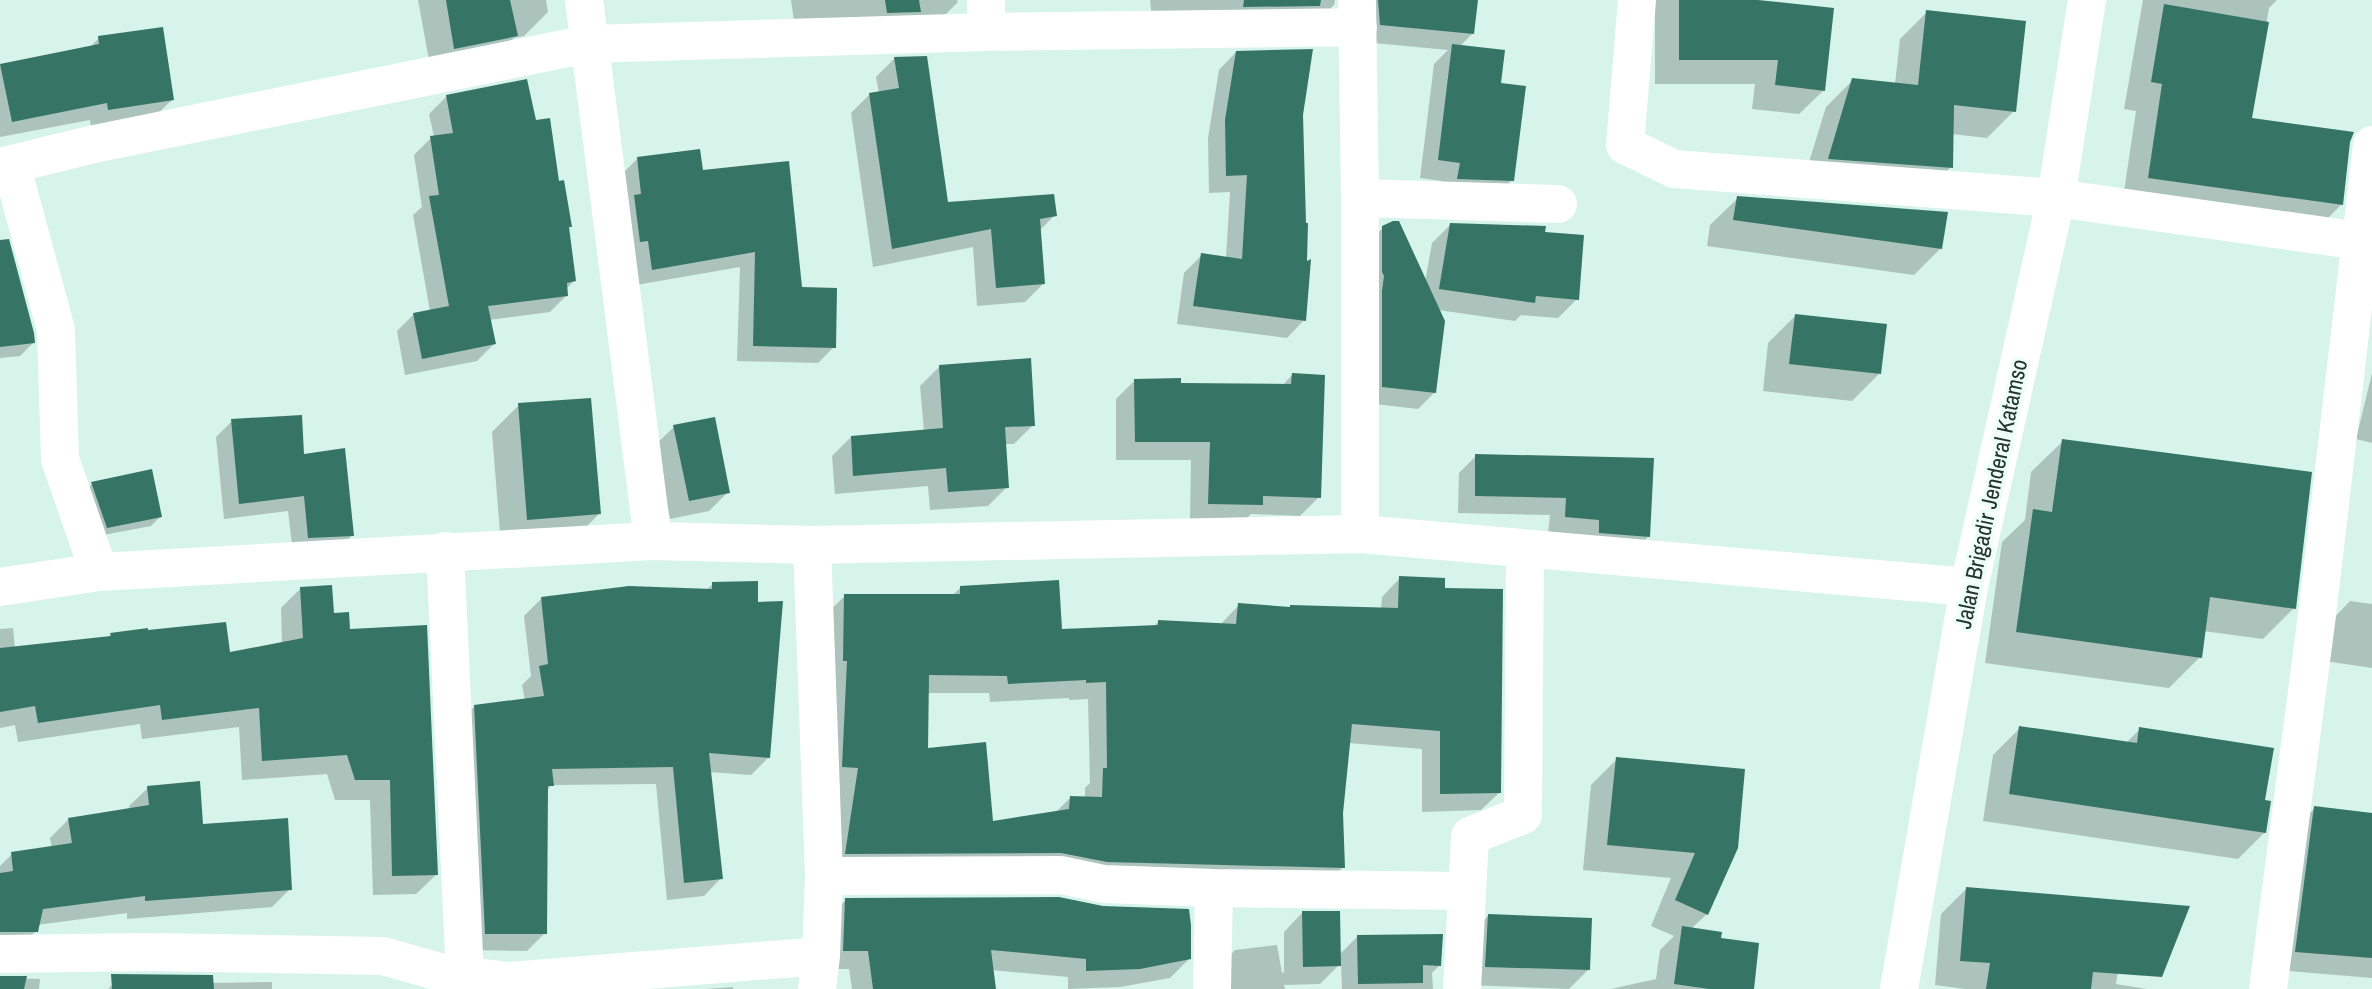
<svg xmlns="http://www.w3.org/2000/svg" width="2372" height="989" font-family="'Archivo Narrow',sans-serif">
<rect width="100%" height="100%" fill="#d6f4ea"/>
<!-- shadow -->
<path fill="#0003" fill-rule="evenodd" d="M 418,0 L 546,0 L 548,12 L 524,36 L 514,38 L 493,59 L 431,71 Z
M 791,0 L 957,0 L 958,2 L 939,21 L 795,29 Z
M 1150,0 L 1335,0 L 1334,5 L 1316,22 L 1152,19 Z
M 1351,0 L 1476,0 L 1473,33 L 1460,46 L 1499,84 L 1512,180 L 1493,199 L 1440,197 L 1442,181 L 1420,178 L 1434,64 L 1448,50 L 1363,42 Z
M 1655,0 L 1748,0 L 1824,90 L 1799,114 L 1752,109 L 1755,84 L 1655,84 Z
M 2143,0 L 2277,0 L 2269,8 L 2250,119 L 2349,142 L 2341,205 L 2314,232 L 2122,205 L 2136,111 L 2124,109 Z
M 1927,12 L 2014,111 L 1987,138 L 1952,134 L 1951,167 L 1924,194 L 1802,185 L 1826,107 L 1853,80 L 1895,84 L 1900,39 Z
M 99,38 L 172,100 L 154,117 L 91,127 L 90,120 L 0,137 L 0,65 L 89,48 Z
M 1236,52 L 1301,115 L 1304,320 L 1287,338 L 1177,324 L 1184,273 L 1202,255 L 1226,258 L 1230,192 L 1209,193 L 1208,138 L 1219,70 Z
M 895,58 L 947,204 L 1055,215 L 1039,231 L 1043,284 L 1025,302 L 977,306 L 973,247 L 873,267 L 851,113 L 870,94 L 879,93 L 876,77 Z
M 446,97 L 534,122 L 567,229 L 574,281 L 566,289 L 567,295 L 550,312 L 489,320 L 494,344 L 477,361 L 405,375 L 397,331 L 414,314 L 430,311 L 413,215 L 422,207 L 414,155 L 431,138 L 434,137 L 429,114 Z
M 637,159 L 701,172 L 801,289 L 834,347 L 818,363 L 737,361 L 740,267 L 636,285 L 621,175 Z
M 1738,198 L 1941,248 L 1914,275 L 1707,246 L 1710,225 Z
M 1451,224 L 1543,234 L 1577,299 L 1558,318 L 1521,315 L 1515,321 L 1438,310 L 1434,393 L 1418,409 L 1366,403 L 1366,244 L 1383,228 L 1425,282 L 1432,243 Z
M 0,241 L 33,343 L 20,356 L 0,358 Z
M 1795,316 L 1879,374 L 1852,401 L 1763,391 L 1768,343 Z
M 939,367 L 1033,425 L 1014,444 L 1004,444 L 1007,487 L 988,506 L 930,510 L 928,486 L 835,494 L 832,456 L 851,437 L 924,431 L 920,386 Z
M 2372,373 L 2372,443 L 2356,439 Z
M 1292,375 L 1319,497 L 1300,516 L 1251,514 L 1242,523 L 1190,522 L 1191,460 L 1116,460 L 1116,399 L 1135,380 L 1180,385 L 1282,386 Z
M 519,405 L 599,514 L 572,541 L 501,546 L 492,432 Z
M 232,421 L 303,456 L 352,535 L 337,551 L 293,553 L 288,511 L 224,519 L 216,437 Z
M 674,427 L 728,492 L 709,511 L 670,519 L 655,445 Z
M 2063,441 L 2294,608 L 2263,639 L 2203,631 L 2200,657 L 2169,688 L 1985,663 L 2002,542 L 2025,520 L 2031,472 Z
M 1476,456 L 1648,537 L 1631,554 L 1548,534 L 1550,515 L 1458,513 L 1459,473 Z
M 92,484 L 160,517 L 151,526 L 98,536 L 83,493 Z
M 1400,578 L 1443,590 L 1500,792 L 1481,810 L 1422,812 L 1422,749 L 1348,743 L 1341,813 L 1343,867 L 1325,885 L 828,872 L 840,785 L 824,785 L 826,614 L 845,596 L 952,596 L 961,587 L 1060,630 L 1153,627 L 1159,621 L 1220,625 L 1239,605 L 1289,608 L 1381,610 L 1382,597 ZM 927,693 L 989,693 L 990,702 L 1069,698 L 1069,700 L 1088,699 L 1090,783 L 1085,788 L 1085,799 L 1070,798 L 1055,813 L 992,823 L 926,750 Z
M 713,584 L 756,603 L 769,757 L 751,775 L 709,772 L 721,878 L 704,896 L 667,900 L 656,784 L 552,785 L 546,791 L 545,933 L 527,951 L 468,950 L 457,724 L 475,706 L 525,700 L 522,685 L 531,676 L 524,616 L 542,598 L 706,590 Z
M 301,588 L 348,631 L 437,874 L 416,894 L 373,895 L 370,800 L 335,800 L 327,774 L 242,780 L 239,727 L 142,739 L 140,724 L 18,742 L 15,725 L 0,728 L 0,629 L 13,628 L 15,648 L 107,638 L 111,634 L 229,654 L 282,644 L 281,608 Z
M 2350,601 L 2372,604 L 2372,668 L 2325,661 L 2332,620 Z
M 2020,728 L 2126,743 L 2140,729 L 2263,801 L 2265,832 L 2238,859 L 1983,821 L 1993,755 Z
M 1617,759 L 1744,771 L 1707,914 L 1691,929 L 1719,940 L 1752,989 L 1611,989 L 1656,979 L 1660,950 L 1674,936 L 1651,926 L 1671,878 L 1583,870 L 1591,785 Z
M 148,788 L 290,889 L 272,907 L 127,919 L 127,913 L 37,925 L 36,931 L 17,949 L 0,950 L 0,866 L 12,854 L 52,848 L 50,838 L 69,819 L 130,810 L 129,806 Z
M 2315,808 L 2372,815 L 2372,978 L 2277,970 L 2296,827 Z
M 1966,889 L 2119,963 L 2116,984 L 2147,989 L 1965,989 L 1935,985 L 1941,914 Z
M 846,900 L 1189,959 L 1170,978 L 1120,987 L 1068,989 L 1068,977 L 992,970 L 995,989 L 852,989 L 849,969 L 825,969 L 827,918 Z
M 1302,913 L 1339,955 L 1357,937 L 1440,965 L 1432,973 L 1433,989 L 1342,989 L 1341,963 L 1320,984 L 1284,985 L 1285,989 L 1225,989 L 1226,960 L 1235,950 L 1277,945 L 1282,973 L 1284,972 L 1284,932 Z
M 1488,916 L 1588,970 L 1569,989 L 1467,985 L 1470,935 Z
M 121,976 L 212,983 L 272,982 L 272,989 L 108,989 Z
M 0,978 L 40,979 L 39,989 L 0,989 Z
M 733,987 L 733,989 L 705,989 Z"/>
<!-- building -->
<path fill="#367565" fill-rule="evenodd" d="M 446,0 L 510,0 L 518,36 L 454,49 Z
M 885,0 L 919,0 L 921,12 L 887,13 Z
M 1244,0 L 1321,0 L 1320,6 L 1243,7 Z
M 1378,0 L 1478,0 L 1474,34 L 1380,25 Z
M 1679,0 L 1758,0 L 1834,8 L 1825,91 L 1775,85 L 1778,60 L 1679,60 Z
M 2164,4 L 2269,22 L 2252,118 L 2354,132 L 2350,142 L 2343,205 L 2148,178 L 2162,84 L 2151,82 Z
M 1926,10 L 2026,21 L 2016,112 L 1954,105 L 1953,168 L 1828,159 L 1852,78 L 1918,85 Z
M 163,27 L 174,100 L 108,110 L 107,103 L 12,122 L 0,64 L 99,44 L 98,36 Z
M 1452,44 L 1505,50 L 1501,83 L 1526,86 L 1514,181 L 1457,179 L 1460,163 L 1438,160 Z
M 1313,49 L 1303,115 L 1306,223 L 1308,223 L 1307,261 L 1311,259 L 1306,321 L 1193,306 L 1201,253 L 1242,259 L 1247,175 L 1226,176 L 1225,120 L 1236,51 Z
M 927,56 L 948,202 L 1054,194 L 1057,216 L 1040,219 L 1045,284 L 996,288 L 991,229 L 892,249 L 869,93 L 899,88 L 894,57 Z
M 527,79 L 536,120 L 550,118 L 559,181 L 564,180 L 572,227 L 569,227 L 576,281 L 567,283 L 568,296 L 488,306 L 496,344 L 422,359 L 413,313 L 449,306 L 429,196 L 439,195 L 430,136 L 453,133 L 446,95 Z
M 700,149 L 703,170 L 789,161 L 802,287 L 837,288 L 836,348 L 753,346 L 755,252 L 652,270 L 648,241 L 640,242 L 634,195 L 641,194 L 637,157 Z
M 1737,196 L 1948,212 L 1942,249 L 1733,220 Z
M 1393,221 L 1399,221 L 1445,321 L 1436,393 L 1382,387 L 1382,291 L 1384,276 L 1382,272 L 1382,226 Z
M 1450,223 L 1546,226 L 1545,232 L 1584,235 L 1579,300 L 1536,296 L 1535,303 L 1439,289 Z
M 9,239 L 34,333 L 35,343 L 0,347 L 0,240 Z
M 1795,314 L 1887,324 L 1881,374 L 1789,364 Z
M 1031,358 L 1035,426 L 1005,427 L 1009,488 L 948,492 L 946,468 L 853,476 L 851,436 L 943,428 L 939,365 Z
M 1292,373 L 1325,375 L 1321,498 L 1263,496 L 1263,505 L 1208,504 L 1210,442 L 1135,442 L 1134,379 L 1181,378 L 1181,383 L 1291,384 Z
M 591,398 L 601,514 L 527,520 L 518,403 Z
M 302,415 L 304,454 L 345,448 L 354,536 L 308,538 L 304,496 L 239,504 L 231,419 Z
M 715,417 L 730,493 L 689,501 L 673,425 Z
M 2062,439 L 2312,472 L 2296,609 L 2210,597 L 2202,658 L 2016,632 L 2033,509 L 2052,512 Z
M 1475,454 L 1654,458 L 1650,537 L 1599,533 L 1599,520 L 1565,517 L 1566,498 L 1475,496 Z
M 152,469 L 162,517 L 107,528 L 91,482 Z
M 1399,576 L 1445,578 L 1445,588 L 1503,589 L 1501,793 L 1440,794 L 1440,731 L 1352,724 L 1343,813 L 1345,868 L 1107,862 L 1061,853 L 845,854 L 858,768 L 842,767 L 847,661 L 843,661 L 844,594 L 960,594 L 960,586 L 1059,580 L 1062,629 L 1158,625 L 1158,620 L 1236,624 L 1238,603 L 1290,607 L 1290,605 L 1398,608 ZM 929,675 L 1007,676 L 1008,684 L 1086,680 L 1086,683 L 1106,682 L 1107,768 L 1103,768 L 1102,797 L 1070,796 L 1069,809 L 993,821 L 986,742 L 928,748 Z
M 758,581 L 758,602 L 783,601 L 770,758 L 709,753 L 723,879 L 684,883 L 673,767 L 552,769 L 554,786 L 548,786 L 547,934 L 485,934 L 474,705 L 544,696 L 539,666 L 548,664 L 541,597 L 629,586 L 712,589 L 712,582 Z
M 332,585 L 334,613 L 349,612 L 350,629 L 427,625 L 438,875 L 392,876 L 390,780 L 355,780 L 347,755 L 262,761 L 259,708 L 162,720 L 160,705 L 38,723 L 35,706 L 0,712 L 0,648 L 111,636 L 110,633 L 148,628 L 148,630 L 226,622 L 230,652 L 303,638 L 300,587 Z
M 2019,726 L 2137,743 L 2139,727 L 2274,748 L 2265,800 L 2271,801 L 2266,833 L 2009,794 Z
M 1616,757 L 1745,769 L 1738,848 L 1708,915 L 1675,900 L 1695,853 L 1607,845 Z
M 200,781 L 203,824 L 288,818 L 292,890 L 145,901 L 145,896 L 43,909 L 38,932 L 0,932 L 0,873 L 13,871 L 11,852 L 72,843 L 68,818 L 149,805 L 147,786 Z
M 2314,806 L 2372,813 L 2372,958 L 2295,952 Z
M 1966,887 L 2190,906 L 2162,977 L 2093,972 L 2091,989 L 1986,989 L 1990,963 L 1960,961 Z
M 1059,897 L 1103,906 L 1189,909 L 1191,925 L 1191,959 L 1140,969 L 1086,971 L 1086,959 L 991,950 L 996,989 L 873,989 L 868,951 L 843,951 L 845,898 Z
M 1302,911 L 1340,911 L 1341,966 L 1303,967 Z
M 1488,914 L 1592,918 L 1590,970 L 1485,967 Z
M 1682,926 L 1722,932 L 1721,938 L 1759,943 L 1754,989 L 1709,989 L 1674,984 Z
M 1443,934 L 1441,966 L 1423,965 L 1423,983 L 1358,984 L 1357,935 Z
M 111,974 L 213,975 L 214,989 L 112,989 Z
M 0,976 L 27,976 L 24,989 L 0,989 Z"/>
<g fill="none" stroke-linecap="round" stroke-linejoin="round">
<!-- minor -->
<path stroke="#fff" stroke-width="38" d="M 584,0 L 653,541
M 986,0 L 986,32
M 1637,0 L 1625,145 L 1674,169 L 2056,198 L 2360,241
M 1357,2 L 1360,198 L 1360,534
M 11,164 L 56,330 L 60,459 L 99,572
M 0,167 L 94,144 L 588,44 L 986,32 L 1358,27
M 1360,198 L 1558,204
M 812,545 L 824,876 L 821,956 L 817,989
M 445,551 L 465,976
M 0,587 L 99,572 L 653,541 L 812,545 L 1360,534 L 1969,587
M 824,876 L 1061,875 L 1104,884 L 1214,888 L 1467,891
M 0,954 L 147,952 L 383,956 L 443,973 L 508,981 L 821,956
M 1212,989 L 1214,888
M 1462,989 L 1470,836 L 1523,815 L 1525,549
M 2268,989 L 2317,615 L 2372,145"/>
<!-- major -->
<path stroke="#fff" stroke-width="38" d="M 1899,989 L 1969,587 L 2056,198 L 2087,0"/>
</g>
<g text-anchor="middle" stroke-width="7" stroke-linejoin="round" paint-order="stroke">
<!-- street labels -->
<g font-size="23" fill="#283330" stroke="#ecfef8">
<text transform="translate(1991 494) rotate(-78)" y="8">Jalan Brigadir Jenderal Katamso</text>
</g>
</g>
</svg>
